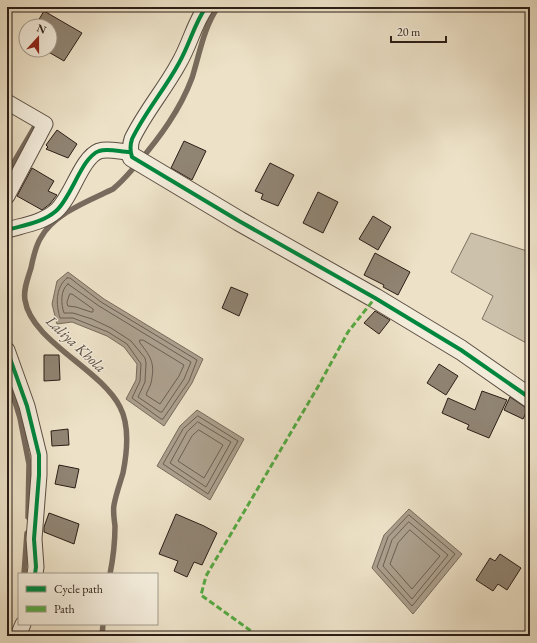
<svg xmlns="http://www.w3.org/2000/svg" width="537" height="643" font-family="'EB Garamond',serif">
<rect width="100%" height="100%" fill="#ede2c8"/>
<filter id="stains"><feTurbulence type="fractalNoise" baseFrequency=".005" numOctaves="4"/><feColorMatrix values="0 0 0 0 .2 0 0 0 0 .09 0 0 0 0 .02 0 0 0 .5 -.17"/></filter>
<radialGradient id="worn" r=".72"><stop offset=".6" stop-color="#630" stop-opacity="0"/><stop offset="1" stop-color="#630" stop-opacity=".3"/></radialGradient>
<!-- green -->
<path fill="#ccc1aa" stroke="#7c7060" d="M 471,233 L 530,252 L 530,345 L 482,319 L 493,296 L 451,272 Z"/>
<!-- water -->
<path fill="#ab9f8c" stroke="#786b5d" d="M 68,272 L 104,299 L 203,359 L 192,383 L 164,426 L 126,399 L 136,380 L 137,364 L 124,347 L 107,336 L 72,322 L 57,324 L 52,304 L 57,281 Z
M 197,410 L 244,439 L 210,500 L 157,466 L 180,426 Z
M 409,509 L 462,554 L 413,614 L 372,568 L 384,535 Z"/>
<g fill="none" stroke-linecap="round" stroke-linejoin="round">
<!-- shore -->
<path stroke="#6c5e52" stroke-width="1" d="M 67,278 L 70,278 L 101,302 L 197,360 L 189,381 L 163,419 L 161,419 L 132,398 L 140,381 L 141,364 L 127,344 L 108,332 L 73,318 L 60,318 C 56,304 55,288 67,278 Z
M 68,284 L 99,306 L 191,362 L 184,379 L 162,412 L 160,412 L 138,397 L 145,382 L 146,363 L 145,358 L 131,341 L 111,328 L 92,319 L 73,313 L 64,313 C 61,304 60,290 68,284 Z
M 70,294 L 72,294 L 93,309 L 93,312 L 91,312 L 76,307 L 68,306 L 67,303 Z
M 140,340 L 143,340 L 184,365 L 179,376 L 160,404 L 146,395 C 147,391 150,387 151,383 C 155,364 152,358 140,343 Z
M 198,416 L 238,441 L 208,494 L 163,464 L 183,429 Z
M 198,422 L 231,442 L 206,487 L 170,463 L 187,432 Z
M 199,430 L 223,445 L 204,478 L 178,461 L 192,436 Z
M 409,515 L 455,554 L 412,606 L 377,567 L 388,537 Z
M 409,522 L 448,555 L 412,599 L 383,566 L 392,540 Z
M 410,530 L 440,556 L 412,589 L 390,564 L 398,543 Z"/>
<!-- stream -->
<path stroke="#786b5d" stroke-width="5.5" d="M 7,174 L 34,128
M 7,376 L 20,418 L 29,464 L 28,517
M 24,574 L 27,533
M 110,574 C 113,559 115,542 115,526 C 114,519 113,511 114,505 C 116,494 120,483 123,473 C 127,453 130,426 120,407 C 101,369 31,341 25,300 C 23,290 28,278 31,268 C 33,258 35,248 40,239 C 53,214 88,201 113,189 C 123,181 130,172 138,163 C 160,137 180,110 192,78 C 199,56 204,26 218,7
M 102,636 L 103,624"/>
</g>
<!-- building -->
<path fill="#908473" stroke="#2c1e17" d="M 44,11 L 82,33 L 64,61 L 45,50 L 50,50 L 50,26 L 35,26 Z
M 57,130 L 77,144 L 68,158 L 46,149 L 48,147 L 46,145 Z
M 184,141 L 206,151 L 192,180 L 171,168 Z
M 270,163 L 294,175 L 278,206 L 261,199 L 263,194 L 255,191 Z
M 32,168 L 54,181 L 48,191 L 57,195 L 50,204 L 42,210 L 17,196 Z
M 318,192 L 338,202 L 323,233 L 303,223 Z
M 373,216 L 391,227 L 378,250 L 359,239 Z
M 375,253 L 410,272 L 398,295 L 383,287 L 384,285 L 364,275 Z
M 231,287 L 248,294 L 239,316 L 222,308 Z
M 375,311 L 390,320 L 379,334 L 364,323 Z
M 44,355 L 59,355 L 60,380 L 44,381 Z
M 439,364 L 458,376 L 446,395 L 427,383 Z
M 482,391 L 507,400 L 489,438 L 467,429 L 469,425 L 442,413 L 448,398 L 475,410 Z
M 510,397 L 528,409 L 523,419 L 504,410 Z
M 68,429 L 69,445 L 52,446 L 51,431 Z
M 59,465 L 79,469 L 75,488 L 55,484 Z
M 49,513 L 79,524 L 74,544 L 44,532 L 44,527 Z
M 176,514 L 204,526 L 217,533 L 202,565 L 194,562 L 187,577 L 174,571 L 178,561 L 159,554 Z
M 500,554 L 521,568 L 507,590 L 498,584 L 493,591 L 476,580 L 490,558 L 495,561 Z"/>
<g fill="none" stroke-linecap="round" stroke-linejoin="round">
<defs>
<path id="minor" d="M 7,102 L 45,124 L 7,196
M 132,157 C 130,151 130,145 132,139 C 145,112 165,89 179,63 C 190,44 194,24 206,7
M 7,230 C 24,225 42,223 56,211 C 72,197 81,158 99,151 C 108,148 121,152 130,152
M 7,350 L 27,406 L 39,455 L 39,475 L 34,539 L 36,567 L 35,574
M 18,636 L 23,624"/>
<path id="tertiary" d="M 132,157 L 239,221 L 375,298 L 461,350 L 530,398"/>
</defs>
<!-- minor casing -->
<use href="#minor" stroke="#5c4f43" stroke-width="17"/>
<!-- tertiary casing -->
<use href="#tertiary" stroke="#5c4f43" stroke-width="21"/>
<!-- minor -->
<use href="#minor" stroke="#f3ecdb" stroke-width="15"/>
<!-- tertiary -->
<use href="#tertiary" stroke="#f3ecdb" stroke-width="19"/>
<!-- quiet -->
<path stroke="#54aa42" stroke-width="3" stroke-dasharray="6 3" stroke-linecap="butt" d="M 258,636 L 201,595 L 206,576 L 319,385 L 348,332 L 375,298"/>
<defs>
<path id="cycleway" d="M 206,7 C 194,24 190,44 179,63 C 165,89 145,112 132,139 C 130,145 130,151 132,157 L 239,221 L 375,298 L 461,350 L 530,398
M 7,230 C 24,225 42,223 56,211 C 72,197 81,158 99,151 C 108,148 121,152 130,152
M 7,350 L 27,406 L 39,455 L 39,475 L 34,539 L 36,567 L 35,574"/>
</defs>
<!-- cycleway casing -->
<use href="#cycleway" stroke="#f3ecdb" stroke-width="6"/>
<!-- cycleway -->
<use href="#cycleway" stroke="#00873e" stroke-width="4"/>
</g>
<g text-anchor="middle" stroke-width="3" stroke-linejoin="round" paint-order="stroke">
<!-- water labels -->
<g font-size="15" font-style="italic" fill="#584b40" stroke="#f3ecdb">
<text transform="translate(76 344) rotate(43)" y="5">Laliya Khola</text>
</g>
</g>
<!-- margin -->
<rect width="537" height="643" fill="none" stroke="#ede2c8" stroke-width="24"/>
<rect x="8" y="8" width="521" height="627" fill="none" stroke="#2c1e17" stroke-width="2"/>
<rect x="12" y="12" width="513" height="619" fill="none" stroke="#2c1e17"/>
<!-- legend -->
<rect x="18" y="573" width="140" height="52" fill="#f3ecdb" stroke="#a39a8d"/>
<rect x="26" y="586" width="20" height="6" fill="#00873e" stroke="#a39a8d"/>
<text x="54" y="593" font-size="12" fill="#2c1e17">Cycle path</text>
<rect x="26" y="606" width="20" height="6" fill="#54aa42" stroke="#a39a8d"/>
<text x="54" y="613" font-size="12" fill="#2c1e17">Path</text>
<!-- north arrow -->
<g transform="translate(38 38) rotate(21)"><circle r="19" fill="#f3ecdb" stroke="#a39a8d"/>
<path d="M0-3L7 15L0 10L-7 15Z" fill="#8f2418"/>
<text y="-6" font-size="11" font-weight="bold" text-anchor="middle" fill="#2c1e17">N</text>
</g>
<!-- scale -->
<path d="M391 36v6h55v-6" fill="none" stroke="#2c1e17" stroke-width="2"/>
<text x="397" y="36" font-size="12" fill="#2c1e17" stroke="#f3ecdb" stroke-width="3" paint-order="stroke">20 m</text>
<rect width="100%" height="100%" filter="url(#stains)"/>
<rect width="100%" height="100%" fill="url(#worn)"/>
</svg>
